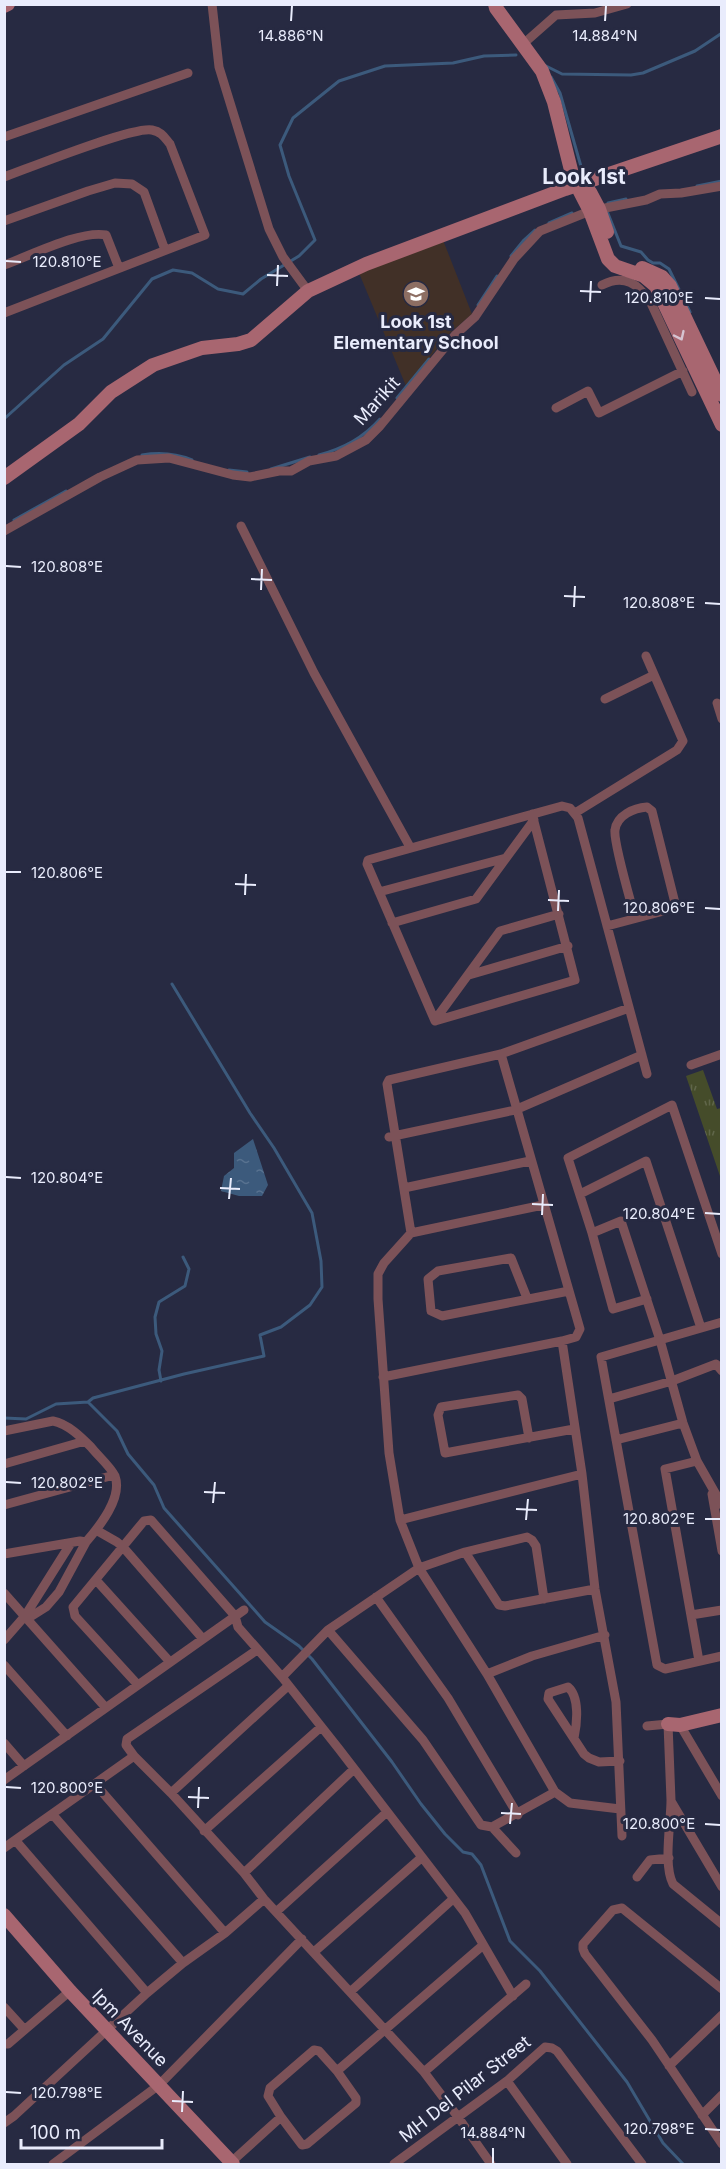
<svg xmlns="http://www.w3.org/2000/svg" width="726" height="2169" font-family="Inter,sans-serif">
<defs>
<pattern id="grass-tufts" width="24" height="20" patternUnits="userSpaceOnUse" patternTransform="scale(1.5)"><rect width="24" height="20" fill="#454c2a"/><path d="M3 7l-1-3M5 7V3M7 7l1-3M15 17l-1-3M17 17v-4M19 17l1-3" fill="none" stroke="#60664a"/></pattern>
<pattern id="water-ripples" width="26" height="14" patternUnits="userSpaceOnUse" patternTransform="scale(1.5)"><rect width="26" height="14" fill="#3c5a7c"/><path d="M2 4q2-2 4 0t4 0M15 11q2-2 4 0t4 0" fill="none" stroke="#587290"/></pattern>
</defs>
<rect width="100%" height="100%" fill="#272a42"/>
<!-- education -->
<path fill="#413027" d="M 443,240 L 472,314 L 450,333 L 406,386 L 359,273 Z"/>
<!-- grass -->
<path fill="url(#grass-tufts)" d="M 703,1070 L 717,1109 L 721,1108 L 721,1179 L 686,1076 Z"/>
<!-- water -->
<path fill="url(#water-ripples)" d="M 253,1139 L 268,1185 L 262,1196 L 239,1196 L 221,1191 L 224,1176 L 234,1168 L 234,1153 Z"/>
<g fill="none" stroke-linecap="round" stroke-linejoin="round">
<!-- stream -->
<path stroke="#3c5a7c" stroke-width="3" d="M 544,65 L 562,74 L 631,75 L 643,73 L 695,51 L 722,33
M 551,77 L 560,93 L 584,177
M 697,186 L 722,181
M 608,203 L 626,199
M 607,211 L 621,246 L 641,252 L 648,260 L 653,263 L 660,263 L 669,269 L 690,312
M 549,223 L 572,213
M 511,256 L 524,240 L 535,230
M 478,305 L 497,276
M 397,398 L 429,359
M 4,419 L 64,365 L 103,339 L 152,279 L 173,270 L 192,273 L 218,289 L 243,294 L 261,279 L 299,256 L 315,240 L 289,176 L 280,145 L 293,118 L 339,81 L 385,66 L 453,63 L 484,56 L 516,55
M 142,455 C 160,452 175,453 192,460
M 319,455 C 344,448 363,438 380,419
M 271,469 L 310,457
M 229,470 L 247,472
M 14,520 L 66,491
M 161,1381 L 159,1370 L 162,1351 L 156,1334 L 155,1317 L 159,1302 L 185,1286 L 189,1269 L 183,1257
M 88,1402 L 93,1398 L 184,1374 L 264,1356 L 260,1335 L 281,1327 L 310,1305 L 322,1287 L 321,1261 L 312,1213 L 274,1148 L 250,1113 L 172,984
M 4,1418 L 26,1419 L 56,1404 L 88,1402 L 117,1431 L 128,1454 L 154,1485 L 164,1508 L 265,1622 L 299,1646 L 312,1659 L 392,1762 L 421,1804 L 445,1834 L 463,1852 L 472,1854 L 481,1865 L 510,1941 L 540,1971 L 627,2082 L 663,2143 L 683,2164"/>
<!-- street -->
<path stroke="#7c5258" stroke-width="9" d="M 212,4 L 219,67 L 269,229 L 283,257 L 308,291
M 522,45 L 556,15 L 595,13 L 627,4
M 4,137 L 188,73
M 4,177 C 29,168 133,126 152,130 C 162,132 164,137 170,144 L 205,235 L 4,313
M 4,221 L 88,191 L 115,183 L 132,184 L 144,192 L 165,250
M 4,265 C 30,256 80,230 106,235 L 119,268
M 602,285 C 624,274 638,283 651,303 L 692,392
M 556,408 L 588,391 L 599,413 L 683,371
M 241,526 L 314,673 L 410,847
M 4,531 L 100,477 L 137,460 L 169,458 L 233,475 L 250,477 L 279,471 L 291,471 L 309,461 L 336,456 L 366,440 L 380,426 L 455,335 L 475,317 L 514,259 L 540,231 L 590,211 L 646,200 L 660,194 L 681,193 L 722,186
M 605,699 L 654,675
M 717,703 L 722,719
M 575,813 L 677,750 L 683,741 L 646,656
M 379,892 L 506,858
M 392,923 L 476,899 L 534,820
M 607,926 L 675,908 L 676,907 L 652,811 L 647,807 C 634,808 617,815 615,830 C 613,842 631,902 635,918
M 469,975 L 568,946
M 435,1020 L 500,931 L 559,914
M 435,1021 L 367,864 L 368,860 L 562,806 L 570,808 L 578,818 L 647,1074
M 435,1021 L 575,980 L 532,814
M 691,1065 L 722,1054
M 389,1137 L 515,1110 L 642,1055
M 404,1188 L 530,1161
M 580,1194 L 646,1161 L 701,1328
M 543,1205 L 411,1233 L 384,1263 L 378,1274 L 378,1299 L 389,1453 L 400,1520 L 419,1568 L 487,1674 L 555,1792 L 570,1803 L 620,1809
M 411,1233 L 387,1084 L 389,1080 L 501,1054 L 629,1008
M 592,1233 L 621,1221 L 660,1340 L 683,1423 L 697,1461 L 722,1505
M 527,1298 L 511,1258 L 438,1271 L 428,1279 L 431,1311 L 442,1316 L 569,1291
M 647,1299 L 613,1309 L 592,1233 L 568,1158 L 672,1105 L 722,1254
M 722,1322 L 601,1357 L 657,1665 L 665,1669 L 722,1656
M 562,1341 L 582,1474 L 595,1589 L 616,1702 L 622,1836
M 383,1377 L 562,1341 L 576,1337 L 580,1329 L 501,1054
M 609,1399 L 672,1381 L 716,1364 L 722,1371
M 4,1431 L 53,1421 C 68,1424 81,1437 91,1447 C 98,1456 110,1466 115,1476 C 123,1498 99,1527 86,1542 L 80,1541 L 4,1554
M 529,1438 L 522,1399 L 518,1395 L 441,1407 L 438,1415 L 445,1453 L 574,1429
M 616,1440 L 683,1423
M 697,1461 L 665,1469 L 699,1661
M 4,1464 L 85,1441
M 712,1494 L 722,1551
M 4,1505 L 114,1475
M 400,1520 L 582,1474
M 96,1530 L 117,1542 L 123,1547 L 203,1639
M 465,1552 L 499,1605 L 505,1606 L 595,1589
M 96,1580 L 170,1662
M 4,1593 L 106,1708
M 376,1597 L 448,1698 L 518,1815
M 691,1615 L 722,1610
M 27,1619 L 46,1607 L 59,1592 L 86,1542
M 328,1630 L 423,1740 L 481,1825 L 492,1827 L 516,1853
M 4,1640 L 25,1616 L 71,1543
M 257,1650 L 127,1739 L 126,1745 L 134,1756 L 171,1793 L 244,1873 L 264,1899 L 424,2072 L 458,2117 L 491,2164
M 4,1665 L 67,1736
M 487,1674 L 532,1656 L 605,1635
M 282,1677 L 328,1630 L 419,1568 L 465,1552 L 527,1537 L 532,1540 L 536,1546 L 544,1599
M 138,1685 L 75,1616 L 73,1607 L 144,1521 L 151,1520 L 235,1616 L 238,1627 L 282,1677 L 339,1749 L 465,1913 L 513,1996
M 680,1725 L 722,1796
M 647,1726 L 668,1724 C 669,1749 670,1775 671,1800 C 671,1823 663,1865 673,1884 L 722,1924
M 574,1738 C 577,1724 580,1697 568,1687 L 549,1693 L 548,1699 L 584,1754 L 589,1758 L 599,1762 L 620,1761
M 4,1743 L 24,1766
M 4,1780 L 244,1610
M 96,1785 L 225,1933
M 171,1793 L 288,1686
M 671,1801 L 722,1887
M 53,1815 L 183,1963
M 492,1827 L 555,1792
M 204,1831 L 321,1727
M 16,1841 L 147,1993
M 4,1848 L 134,1756
M 244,1873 L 354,1769
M 637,1877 L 650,1860 L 669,1858
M 276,1912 L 387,1812
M 314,1952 L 421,1858
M 722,1989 L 622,1908 L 613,1910 L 583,1944 L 583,1949 L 585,1954 L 652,2040 L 722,2144
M 350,1992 L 453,1899
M 4,2007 L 24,2029
M 4,2044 L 8,2044 L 70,1991
M 669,2066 L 722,2015
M 424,2072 L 526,1984
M 507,2081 L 567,2164
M 702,2115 L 722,2095
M 281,2117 L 268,2096 L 270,2088 L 314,2050 L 319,2051 L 337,2071 L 482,1946
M 4,2123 L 14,2116 L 147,1993 L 183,1963 L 225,1933 L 264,1899
M 53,2164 L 159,2085 L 302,1939
M 229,2164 L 281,2117 L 302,2145 L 307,2144 L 356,2103 L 356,2098 L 337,2071
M 394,2164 L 507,2081 L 545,2047 L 552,2048 L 557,2051 L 642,2164"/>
<!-- secondary -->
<path stroke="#a86670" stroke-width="14" d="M 495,4 L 496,8 L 542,71 L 554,102 L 573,178 L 590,211 L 608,259 L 615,266 L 644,276 L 656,286 L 722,425
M 4,6 L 8,4
M 590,192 L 599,209 L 607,232
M 642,268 L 662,277 L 670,286 L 722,395
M 4,478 L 79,424 L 111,392 L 153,365 L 202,348 L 238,344 L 251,340 L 308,291 L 366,264 L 565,189 L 722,136
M 668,1724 L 680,1725 L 722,1715
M 4,1915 L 70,1991 L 233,2164"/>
</g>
<!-- one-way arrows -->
<defs><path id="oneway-chevron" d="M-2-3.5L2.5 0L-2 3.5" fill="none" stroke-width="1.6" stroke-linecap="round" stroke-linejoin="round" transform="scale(1.5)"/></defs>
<use stroke="#d6c4d2" href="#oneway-chevron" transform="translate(680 336) rotate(65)"/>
<!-- ticks -->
<path fill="none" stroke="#e9ecfc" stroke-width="2" d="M 291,21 L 292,6M 605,21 L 606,6M 6,261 L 21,262M 267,275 L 288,276M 277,286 L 278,265M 580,291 L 601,292M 705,298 L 720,299M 590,302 L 591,281M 6,566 L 21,567M 251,579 L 272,580M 261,590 L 262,569M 564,596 L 585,597M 705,603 L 720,604M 574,607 L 575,586M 6,872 L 21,872M 235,884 L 256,885M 245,895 L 246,874M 548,900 L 569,901M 705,908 L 720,909M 558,911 L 559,890M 6,1177 L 21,1178M 220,1188 L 240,1189M 229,1199 L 231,1178M 532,1204 L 553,1205M 705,1213 L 720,1214M 542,1215 L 543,1194M 6,1482 L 21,1483M 204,1492 L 225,1493M 213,1503 L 215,1482M 516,1509 L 537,1510M 705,1519 L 720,1519M 526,1520 L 528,1499M 6,1787 L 21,1788M 188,1797 L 209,1798M 198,1808 L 199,1787M 501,1813 L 521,1814M 510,1824 L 512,1803M 705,1824 L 720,1825M 6,2092 L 21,2093M 172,2101 L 193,2102M 182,2112 L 183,2091M 705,2129 L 720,2130M 493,2163 L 493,2148"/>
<!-- icons -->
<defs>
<symbol id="school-disc" viewBox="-11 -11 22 22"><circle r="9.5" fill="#8d6e63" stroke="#272a42"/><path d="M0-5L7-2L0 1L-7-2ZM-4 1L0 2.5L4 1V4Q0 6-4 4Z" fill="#fff"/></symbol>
</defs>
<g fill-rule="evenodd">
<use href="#school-disc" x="401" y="279" width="30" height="30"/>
</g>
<g text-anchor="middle" stroke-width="6" stroke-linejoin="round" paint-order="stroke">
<!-- poi labels -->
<g font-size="18" font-weight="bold" fill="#e9ecfc" stroke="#272a42">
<text x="416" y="328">Look 1st<tspan x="416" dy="21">Elementary School</tspan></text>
</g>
<!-- street labels -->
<g font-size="18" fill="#e9ecfc" stroke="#272a42">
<text transform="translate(377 401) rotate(-48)" y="6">Marikit</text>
<text transform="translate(130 2028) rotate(46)" y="6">Ipm Avenue</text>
<text transform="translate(465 2089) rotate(-38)" y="6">MH Del Pilar Street</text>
</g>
<!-- quarter labels -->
<g font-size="21" font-weight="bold" fill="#e9ecfc" stroke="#272a42">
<text x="584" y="184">Look 1st</text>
</g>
</g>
<g font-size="15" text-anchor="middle" fill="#e9ecfc" stroke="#272a42" stroke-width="6" stroke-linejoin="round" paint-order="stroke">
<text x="291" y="41">14.886°N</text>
<text x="605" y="41">14.884°N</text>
<text x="67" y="267">120.810°E</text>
<text x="659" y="303">120.810°E</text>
<text x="67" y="572">120.808°E</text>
<text x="659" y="608">120.808°E</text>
<text x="67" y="878">120.806°E</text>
<text x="659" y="913">120.806°E</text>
<text x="67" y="1183">120.804°E</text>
<text x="659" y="1219">120.804°E</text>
<text x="67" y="1488">120.802°E</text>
<text x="659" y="1524">120.802°E</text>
<text x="67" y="1793">120.800°E</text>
<text x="659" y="1829">120.800°E</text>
<text x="67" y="2098">120.798°E</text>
<text x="659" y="2134">120.798°E</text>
<text x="493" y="2138">14.884°N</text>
</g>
<!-- border -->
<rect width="726" height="2169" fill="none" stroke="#e9ecfc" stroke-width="12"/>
<!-- scale -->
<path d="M21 2139v9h141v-9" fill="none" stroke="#e9ecfc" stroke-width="3"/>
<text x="30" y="2139" font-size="18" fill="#e9ecfc" stroke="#272a42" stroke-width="4.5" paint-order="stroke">100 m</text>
</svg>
